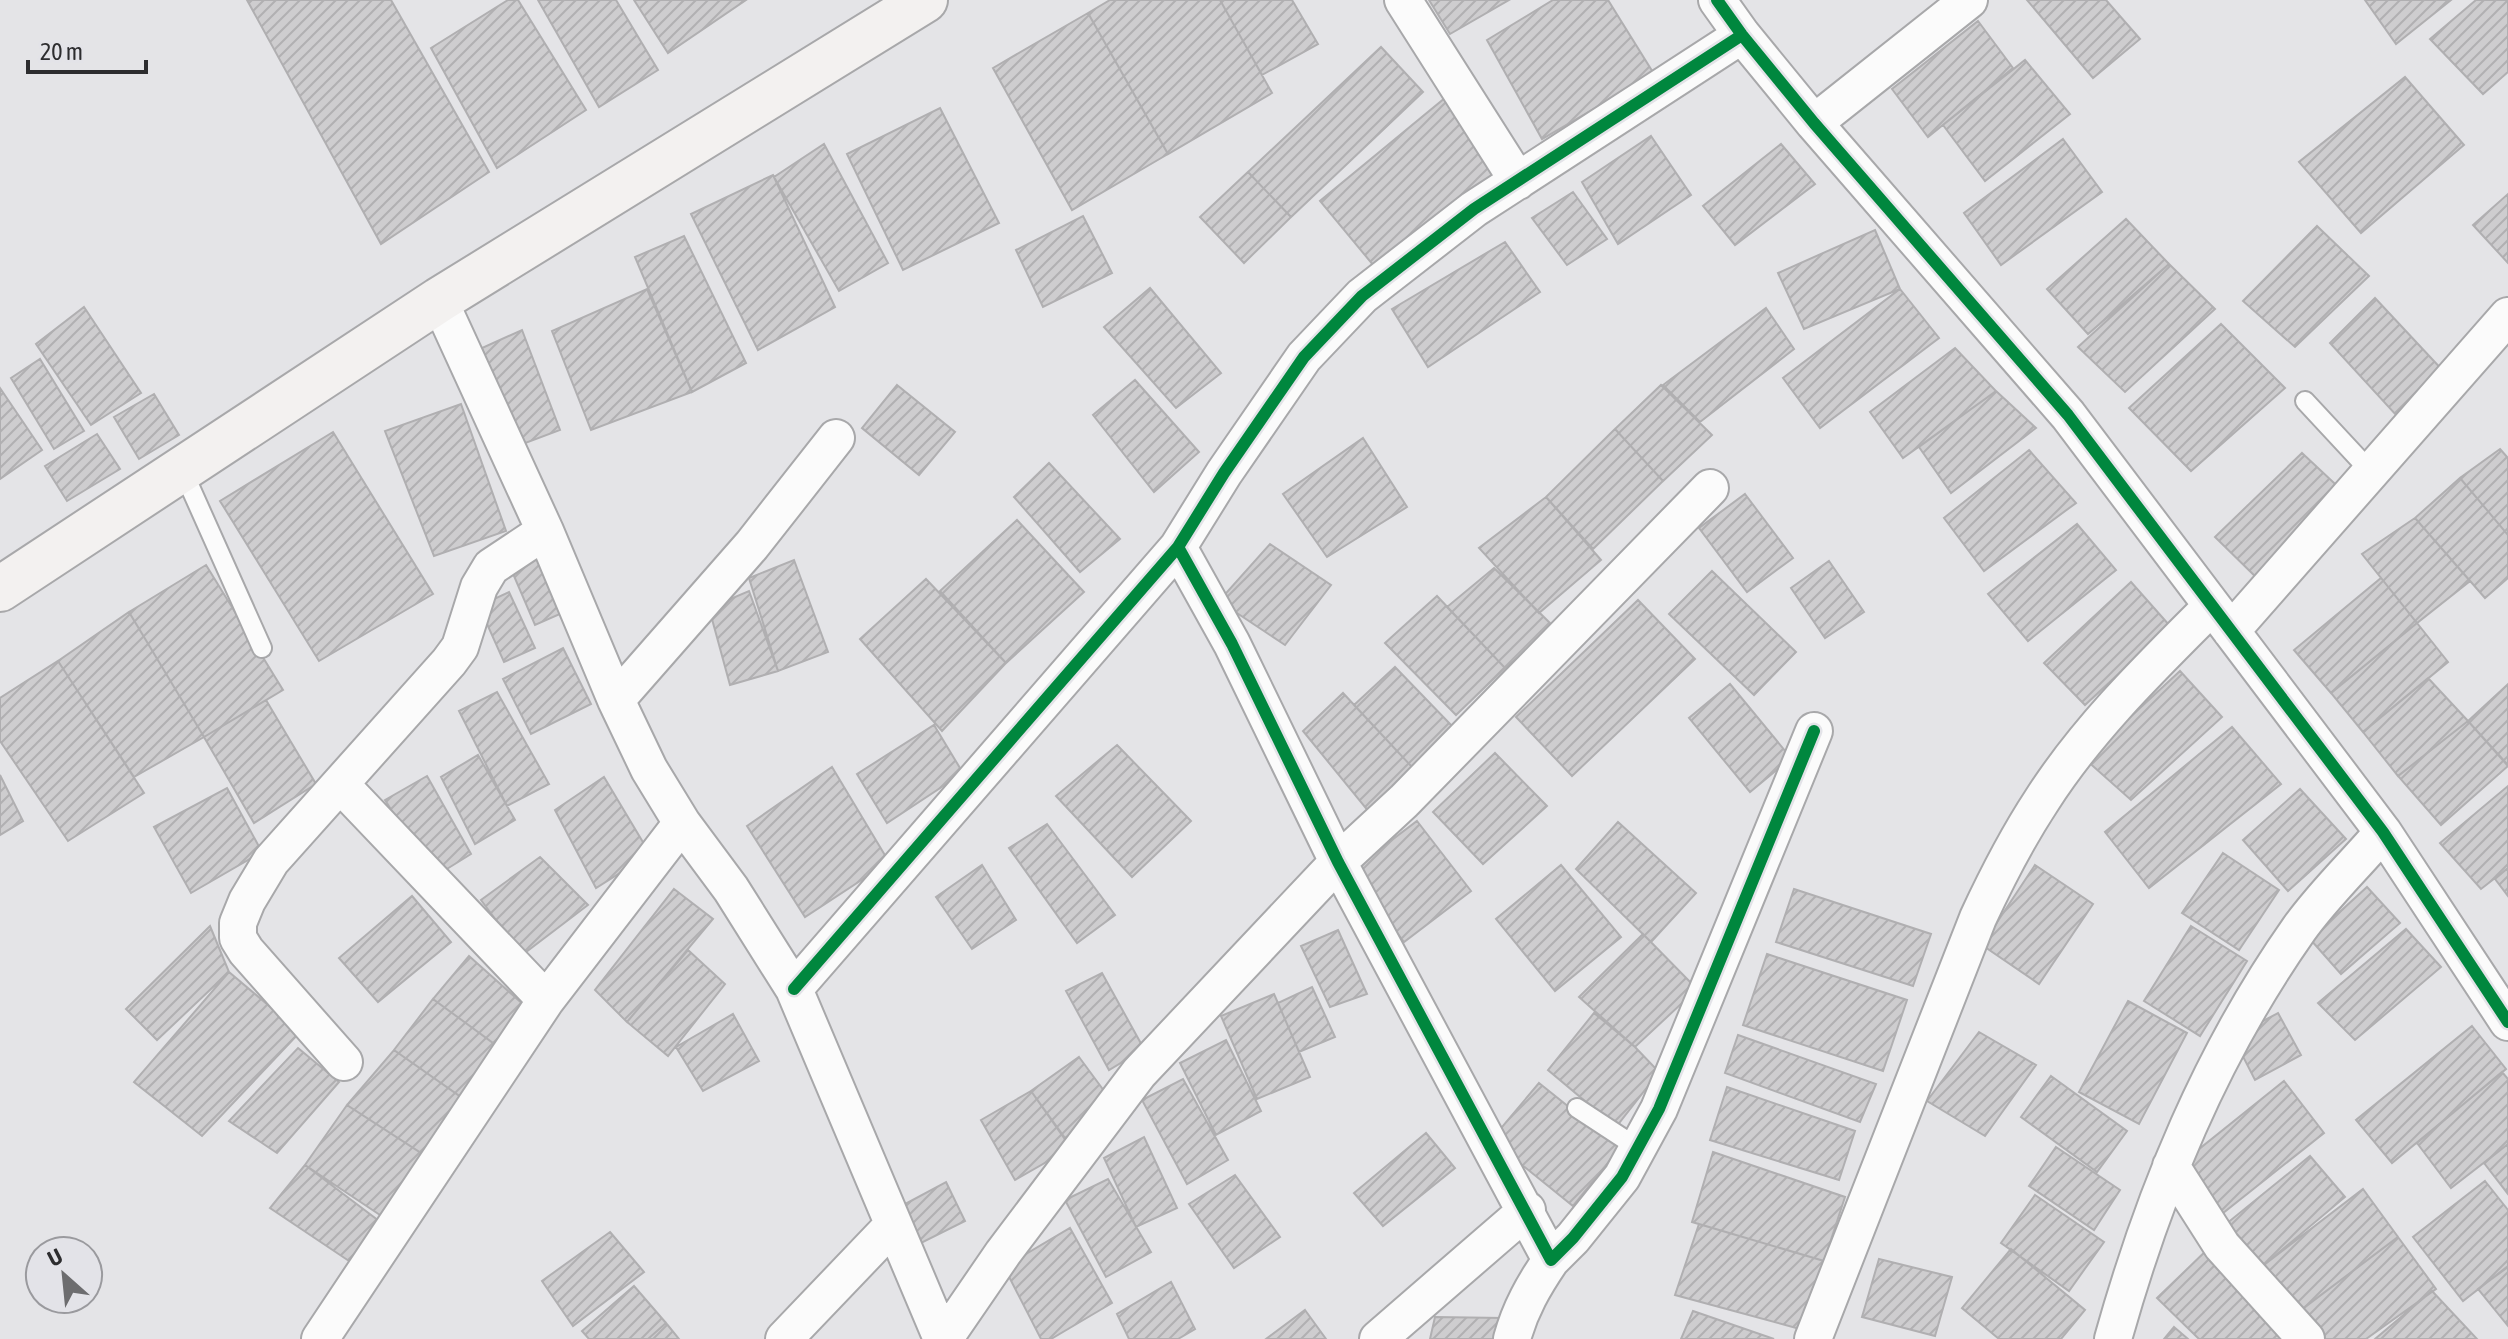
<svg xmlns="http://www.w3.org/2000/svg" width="2508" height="1339" font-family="'Asap Condensed',sans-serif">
<defs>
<pattern id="building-hatch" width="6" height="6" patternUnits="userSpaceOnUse" patternTransform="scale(2)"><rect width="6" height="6" fill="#cecdcf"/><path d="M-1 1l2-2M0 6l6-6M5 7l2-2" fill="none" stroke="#b1b0b2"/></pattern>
</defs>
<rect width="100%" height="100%" fill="#e4e4e7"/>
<!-- building -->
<path fill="url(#building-hatch)" stroke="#b0afb1" stroke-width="2" d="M 247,0 L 391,0 L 489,172 L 381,244 Z
M 508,0 L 518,0 L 586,110 L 497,168 L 431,48 Z
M 538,0 L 616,0 L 658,70 L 599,107 Z
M 634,0 L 746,0 L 668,53 Z
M 1110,0 L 1220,0 L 1272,93 L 1168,154 L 1088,13 Z
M 1220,0 L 1292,0 L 1318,44 L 1262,75 Z
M 1429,0 L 1509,0 L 1450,34 Z
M 1553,0 L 1608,0 L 1654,74 L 1542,139 L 1487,40 Z
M 2027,0 L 2106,0 L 2140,39 L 2093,78 Z
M 2365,0 L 2451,0 L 2396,44 Z
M 2476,0 L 2508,0 L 2508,72 L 2483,94 L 2430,39 Z
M 1088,13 L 1168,154 L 1072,210 L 993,68 Z
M 1978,21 L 2013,68 L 1928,137 L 1892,89 Z
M 1381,47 L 1423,92 L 1291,217 L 1248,172 Z
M 2025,60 L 2070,114 L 1985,181 L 1943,125 Z
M 2405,77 L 2464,145 L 2361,233 L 2299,162 Z
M 1445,98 L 1503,167 L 1374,266 L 1320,201 Z
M 940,108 L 999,223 L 903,270 L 847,154 Z
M 1651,136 L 1691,195 L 1618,244 L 1582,182 Z
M 2063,139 L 2102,192 L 2001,265 L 1964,213 Z
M 824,144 L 888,263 L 839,291 L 774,177 Z
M 1781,144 L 1815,184 L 1735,245 L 1703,206 Z
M 1248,172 L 1291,217 L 1244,263 L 1200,217 Z
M 773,175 L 835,307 L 758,350 L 691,214 Z
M 1573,192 L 1607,239 L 1567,265 L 1532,218 Z
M 2508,194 L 2508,263 L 2473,225 Z
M 1083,216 L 1112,273 L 1043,307 L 1016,250 Z
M 2126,219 L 2169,264 L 2088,334 L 2047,289 Z
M 2317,226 L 2369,276 L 2295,347 L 2243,301 Z
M 1875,230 L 1900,289 L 1804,329 L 1778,273 Z
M 684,236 L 746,363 L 692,392 L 635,257 Z
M 1505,242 L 1540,292 L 1428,367 L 1392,309 Z
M 2169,264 L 2215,309 L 2125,392 L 2078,347 Z
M 1150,288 L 1221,373 L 1176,408 L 1104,327 Z
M 647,289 L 692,392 L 591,430 L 552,331 Z
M 1900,289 L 1939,338 L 1820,428 L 1783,378 Z
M 2375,298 L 2446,374 L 2396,415 L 2330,343 Z
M 84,307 L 141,393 L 91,425 L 36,344 Z
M 1766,308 L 1794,349 L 1700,422 L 1663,385 Z
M 2221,324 L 2285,388 L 2191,471 L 2129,408 Z
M 522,330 L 560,430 L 520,445 L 482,348 Z
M 1955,348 L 1996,391 L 1903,458 L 1870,412 Z
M 40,359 L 84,431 L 54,449 L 11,378 Z
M 1135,380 L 1199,452 L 1154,492 L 1093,415 Z
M 897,385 L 955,432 L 919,475 L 862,428 Z
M 1661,385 L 1712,435 L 1663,481 L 1615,429 Z
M 0,388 L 42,450 L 0,479 Z
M 1996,391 L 2036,428 L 1951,493 L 1919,447 Z
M 154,394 L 179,435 L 139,459 L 114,417 Z
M 461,404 L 506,531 L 434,556 L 385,431 Z
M 1615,429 L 1663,481 L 1593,549 L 1546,497 Z
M 333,432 L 433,594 L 319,661 L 220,501 Z
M 97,434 L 120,469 L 67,501 L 45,466 Z
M 1363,438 L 1407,507 L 1327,557 L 1283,494 Z
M 2500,449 L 2508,458 L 2508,535 L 2460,478 Z
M 2029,450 L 2076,503 L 1984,571 L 1944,518 Z
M 2302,453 L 2348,496 L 2261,582 L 2215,537 Z
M 1049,463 L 1120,539 L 1080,572 L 1014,497 Z
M 2460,478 L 2508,535 L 2508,578 L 2485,598 L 2415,518 Z
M 1745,494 L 1793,558 L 1747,592 L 1699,528 Z
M 1546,497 L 1601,560 L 1539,613 L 1479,548 Z
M 2415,518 L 2470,581 L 2417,623 L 2362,554 Z
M 1017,520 L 1084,592 L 1006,663 L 940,591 Z
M 2077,524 L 2116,570 L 2028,641 L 1988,594 Z
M 1270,544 L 1331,585 L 1285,645 L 1219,601 Z
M 545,555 L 569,610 L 535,625 L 511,569 Z
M 794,560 L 828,652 L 778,671 L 749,578 Z
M 1829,561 L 1864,612 L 1825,638 L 1791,588 Z
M 206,565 L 283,690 L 204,737 L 129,612 Z
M 1494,568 L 1555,628 L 1505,668 L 1447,607 Z
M 1712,571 L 1796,652 L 1754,695 L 1669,614 Z
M 2381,578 L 2417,623 L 2331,693 L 2294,650 Z
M 926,579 L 1006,663 L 942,731 L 860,639 Z
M 2131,582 L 2170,626 L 2085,705 L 2044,663 Z
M 749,591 L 778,671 L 730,685 L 709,608 Z
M 509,592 L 535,648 L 504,662 L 479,606 Z
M 1437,596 L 1505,668 L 1456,715 L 1385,643 Z
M 1638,600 L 1695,659 L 1572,776 L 1516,717 Z
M 129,612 L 204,737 L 134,777 L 58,661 Z
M 2417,623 L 2448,662 L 2363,732 L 2331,693 Z
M 563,648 L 591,704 L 531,734 L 503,679 Z
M 58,661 L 144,793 L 68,841 L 0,741 L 0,698 Z
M 1395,667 L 1453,727 L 1412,767 L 1354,705 Z
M 2180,671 L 2222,717 L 2131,800 L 2085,759 Z
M 2428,678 L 2468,721 L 2398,776 L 2363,732 Z
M 1730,684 L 1791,758 L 1750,792 L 1689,718 Z
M 2508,684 L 2508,765 L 2468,721 Z
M 497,692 L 549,784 L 507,806 L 459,711 Z
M 1343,693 L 1412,767 L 1369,812 L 1303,731 Z
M 266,700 L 316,784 L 254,823 L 204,737 Z
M 2468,721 L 2508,766 L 2441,825 L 2398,776 Z
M 934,725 L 963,773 L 887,823 L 857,774 Z
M 2232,727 L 2281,784 L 2149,888 L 2105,832 Z
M 1117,745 L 1191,821 L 1132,877 L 1056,796 Z
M 1495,753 L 1547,806 L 1483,864 L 1433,812 Z
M 478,755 L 515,820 L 475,844 L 441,777 Z
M 832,767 L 889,862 L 805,917 L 747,826 Z
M 0,775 L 23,821 L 0,835 Z
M 427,776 L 471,854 L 434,877 L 385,800 Z
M 604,777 L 650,854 L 596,888 L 555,810 Z
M 2508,786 L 2508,868 L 2481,889 L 2440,843 Z
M 227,788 L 262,852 L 191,893 L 154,827 Z
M 2300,789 L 2346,839 L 2288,891 L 2243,840 Z
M 1417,821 L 1471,891 L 1404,942 L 1351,871 Z
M 1618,822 L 1696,893 L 1651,942 L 1576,869 Z
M 1047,824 L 1115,915 L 1077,943 L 1009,848 Z
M 2223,853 L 2279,890 L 2239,950 L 2182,913 Z
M 540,857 L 588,905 L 522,955 L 481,900 Z
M 982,865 L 1016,920 L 972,949 L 936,897 Z
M 1561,865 L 1621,937 L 1555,991 L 1496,919 Z
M 2035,865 L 2093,904 L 2039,984 L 1982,945 Z
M 2508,868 L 2508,896 L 2495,879 Z
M 2367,887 L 2400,923 L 2341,974 L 2310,939 Z
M 674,889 L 713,919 L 627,1022 L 595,990 Z
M 1794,889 L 1931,934 L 1913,986 L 1776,942 Z
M 412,896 L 451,942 L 378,1002 L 339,958 Z
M 210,926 L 229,972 L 157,1040 L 126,1009 Z
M 2191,926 L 2247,961 L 2200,1036 L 2144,1001 Z
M 2406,929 L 2441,967 L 2355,1040 L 2318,1003 Z
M 1338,930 L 1367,994 L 1330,1007 L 1301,946 Z
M 1643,934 L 1697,989 L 1635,1047 L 1579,997 Z
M 688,950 L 725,984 L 668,1056 L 627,1022 Z
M 1767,954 L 1907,1000 L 1883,1071 L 1743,1025 Z
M 469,956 L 534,1014 L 508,1054 L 433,999 Z
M 229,972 L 300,1032 L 202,1136 L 134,1082 Z
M 1102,973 L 1144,1049 L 1109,1070 L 1066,991 Z
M 1312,987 L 1335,1037 L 1299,1052 L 1278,1003 Z
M 1274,994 L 1310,1077 L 1257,1099 L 1221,1016 Z
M 433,999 L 508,1054 L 471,1104 L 394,1050 Z
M 2128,1001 L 2187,1033 L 2139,1124 L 2079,1092 Z
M 1594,1013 L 1635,1047 L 1659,1072 L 1616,1127 L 1548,1070 Z
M 2278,1013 L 2301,1055 L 2255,1080 L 2233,1037 Z
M 733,1014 L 759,1061 L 703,1091 L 676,1047 Z
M 2472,1026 L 2506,1069 L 2392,1163 L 2356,1120 Z
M 1979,1032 L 2036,1065 L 1985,1136 L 1927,1101 Z
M 1738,1035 L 1876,1084 L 1860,1122 L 1725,1073 Z
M 1226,1040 L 1261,1111 L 1216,1135 L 1180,1063 Z
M 298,1048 L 339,1082 L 277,1153 L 229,1121 Z
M 394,1050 L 471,1104 L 435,1162 L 347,1105 Z
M 1079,1057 L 1113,1103 L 1065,1138 L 1031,1091 Z
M 2502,1072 L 2508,1079 L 2508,1144 L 2451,1188 L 2417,1143 Z
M 2051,1076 L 2127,1131 L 2097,1172 L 2021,1117 Z
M 1183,1079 L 1228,1160 L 1187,1184 L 1142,1100 Z
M 2284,1081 L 2324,1133 L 2218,1217 L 2178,1166 Z
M 1539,1083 L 1620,1148 L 1573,1206 L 1491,1140 Z
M 1727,1087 L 1855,1131 L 1839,1180 L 1710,1140 Z
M 1031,1091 L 1071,1148 L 1015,1180 L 981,1120 Z
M 347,1105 L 435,1162 L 389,1221 L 305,1165 Z
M 1426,1133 L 1455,1168 L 1383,1226 L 1354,1193 Z
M 1144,1137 L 1177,1208 L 1136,1227 L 1104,1158 Z
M 2508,1144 L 2508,1194 L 2484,1163 Z
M 2056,1147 L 2120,1190 L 2094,1230 L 2029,1186 Z
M 1713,1152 L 1845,1197 L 1824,1261 L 1692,1222 Z
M 2310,1156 L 2345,1197 L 2264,1265 L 2226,1224 Z
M 305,1165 L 379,1221 L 349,1261 L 270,1208 Z
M 1235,1175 L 1280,1237 L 1234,1268 L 1189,1204 Z
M 1108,1179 L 1151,1252 L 1106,1277 L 1065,1200 Z
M 2485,1181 L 2508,1210 L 2508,1266 L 2463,1301 L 2413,1237 Z
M 946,1182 L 965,1221 L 915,1246 L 894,1210 Z
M 2363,1189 L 2398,1237 L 2301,1310 L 2264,1265 Z
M 2035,1195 L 2104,1242 L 2069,1291 L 2001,1243 Z
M 1699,1224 L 1824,1261 L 1800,1329 L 1675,1295 Z
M 1070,1228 L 1112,1303 L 1051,1339 L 1041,1339 L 1004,1267 Z
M 610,1232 L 644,1272 L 573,1326 L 542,1281 Z
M 2398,1237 L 2436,1289 L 2366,1339 L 2325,1339 L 2301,1310 Z
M 2211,1246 L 2301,1339 L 2199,1339 L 2157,1298 Z
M 2011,1249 L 2085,1310 L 2061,1339 L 1999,1339 L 1962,1308 Z
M 1879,1259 L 1952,1277 L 1935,1336 L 1862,1317 Z
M 2508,1267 L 2508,1326 L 2478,1289 Z
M 1171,1282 L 1195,1329 L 1178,1339 L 1129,1339 L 1117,1314 Z
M 634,1286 L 666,1323 L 648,1339 L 589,1339 L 582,1331 Z
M 2432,1291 L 2477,1339 L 2375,1339 Z
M 1305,1310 L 1326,1339 L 1266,1339 Z
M 1693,1311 L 1774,1339 L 1681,1339 Z
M 1435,1317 L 1503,1318 L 1500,1339 L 1430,1339 Z
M 666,1323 L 679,1339 L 648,1339 Z
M 2174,1327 L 2188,1339 L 2164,1339 Z"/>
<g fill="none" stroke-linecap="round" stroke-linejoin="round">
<defs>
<path id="lane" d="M 2305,401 L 2371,472
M 182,469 L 262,648
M 1577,1108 L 1638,1148"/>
<path id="street" d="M 1403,0 L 1518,181
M 1717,0 L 1742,35 L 1814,123 L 2068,415 L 2383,832 L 2508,1022
M 1814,123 L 1969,0
M 439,300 L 545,531 L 616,700 L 649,769 L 682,823 L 731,889 L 794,989 L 942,1339
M 1178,547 L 1232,644 L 1338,862 L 1551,1260 L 1573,1238 L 1622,1177 L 1659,1109 L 1814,731
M 2231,631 L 2508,316
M 616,700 L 752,545 L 836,438
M 340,784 L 546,1000
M 794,989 L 1178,547 L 1224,473 L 1304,357 L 1362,296 L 1474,209 L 1742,35
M 344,1062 L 246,951 L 238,938 L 238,923 L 247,901 L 271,861 L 449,662 L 460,647 L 479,587 L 491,567 L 545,531
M 2171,1166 L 2222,1246 L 2306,1339
M 320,1339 L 546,1000 L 682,823
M 784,1339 L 893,1225
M 944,1339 L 1003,1253 L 1139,1073 L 1338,862 L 1404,801 L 1710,488
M 1378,1339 L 1527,1210
M 1512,1339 C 1520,1309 1534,1285 1551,1260
M 1813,1339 L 1978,918 C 1997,877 2017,838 2042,800 C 2088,728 2151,667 2211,607
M 2113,1339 C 2154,1193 2211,1054 2299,929 C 2324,894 2356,864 2383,832"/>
<path id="secondary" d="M 0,589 L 439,300 L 925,0"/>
</defs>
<!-- lane casing -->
<use href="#lane" stroke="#a8a8aa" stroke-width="22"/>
<!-- street casing -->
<use href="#street" stroke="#a8a8aa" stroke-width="40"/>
<!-- secondary casing -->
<use href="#secondary" stroke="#a8a8aa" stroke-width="48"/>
<!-- lane -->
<use href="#lane" stroke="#fbfbfb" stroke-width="18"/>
<!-- street -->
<use href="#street" stroke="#fbfbfb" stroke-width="36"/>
<!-- secondary -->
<use href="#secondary" stroke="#f3f1f0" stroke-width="44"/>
<defs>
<path id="cycleway" d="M 1717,0 L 1742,35 L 1814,123 L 2068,415 L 2383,832 L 2508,1022
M 1178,547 L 1232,644 L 1338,862 L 1551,1260 L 1573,1238 L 1622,1177 L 1659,1109 L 1814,731
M 794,989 L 1178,547 L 1224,473 L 1304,357 L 1362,296 L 1474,209 L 1742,35"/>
</defs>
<!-- cycleway casing -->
<use href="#cycleway" stroke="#e3e3e8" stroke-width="17"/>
<!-- cycleway -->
<use href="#cycleway" stroke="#00873e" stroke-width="12"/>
</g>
<!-- north arrow -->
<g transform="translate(64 1275) rotate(333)"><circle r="38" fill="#e3e3e8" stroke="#9a9a9e" stroke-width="2"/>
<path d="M0-6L14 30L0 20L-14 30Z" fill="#6d6d6f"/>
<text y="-12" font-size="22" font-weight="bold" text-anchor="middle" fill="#2d2d2f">U</text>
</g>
<!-- scale -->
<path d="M28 60v12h118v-12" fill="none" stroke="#2d2d2f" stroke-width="4"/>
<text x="40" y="60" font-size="24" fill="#2d2d2f" stroke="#e3e3e8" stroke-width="6" paint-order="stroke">20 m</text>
</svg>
